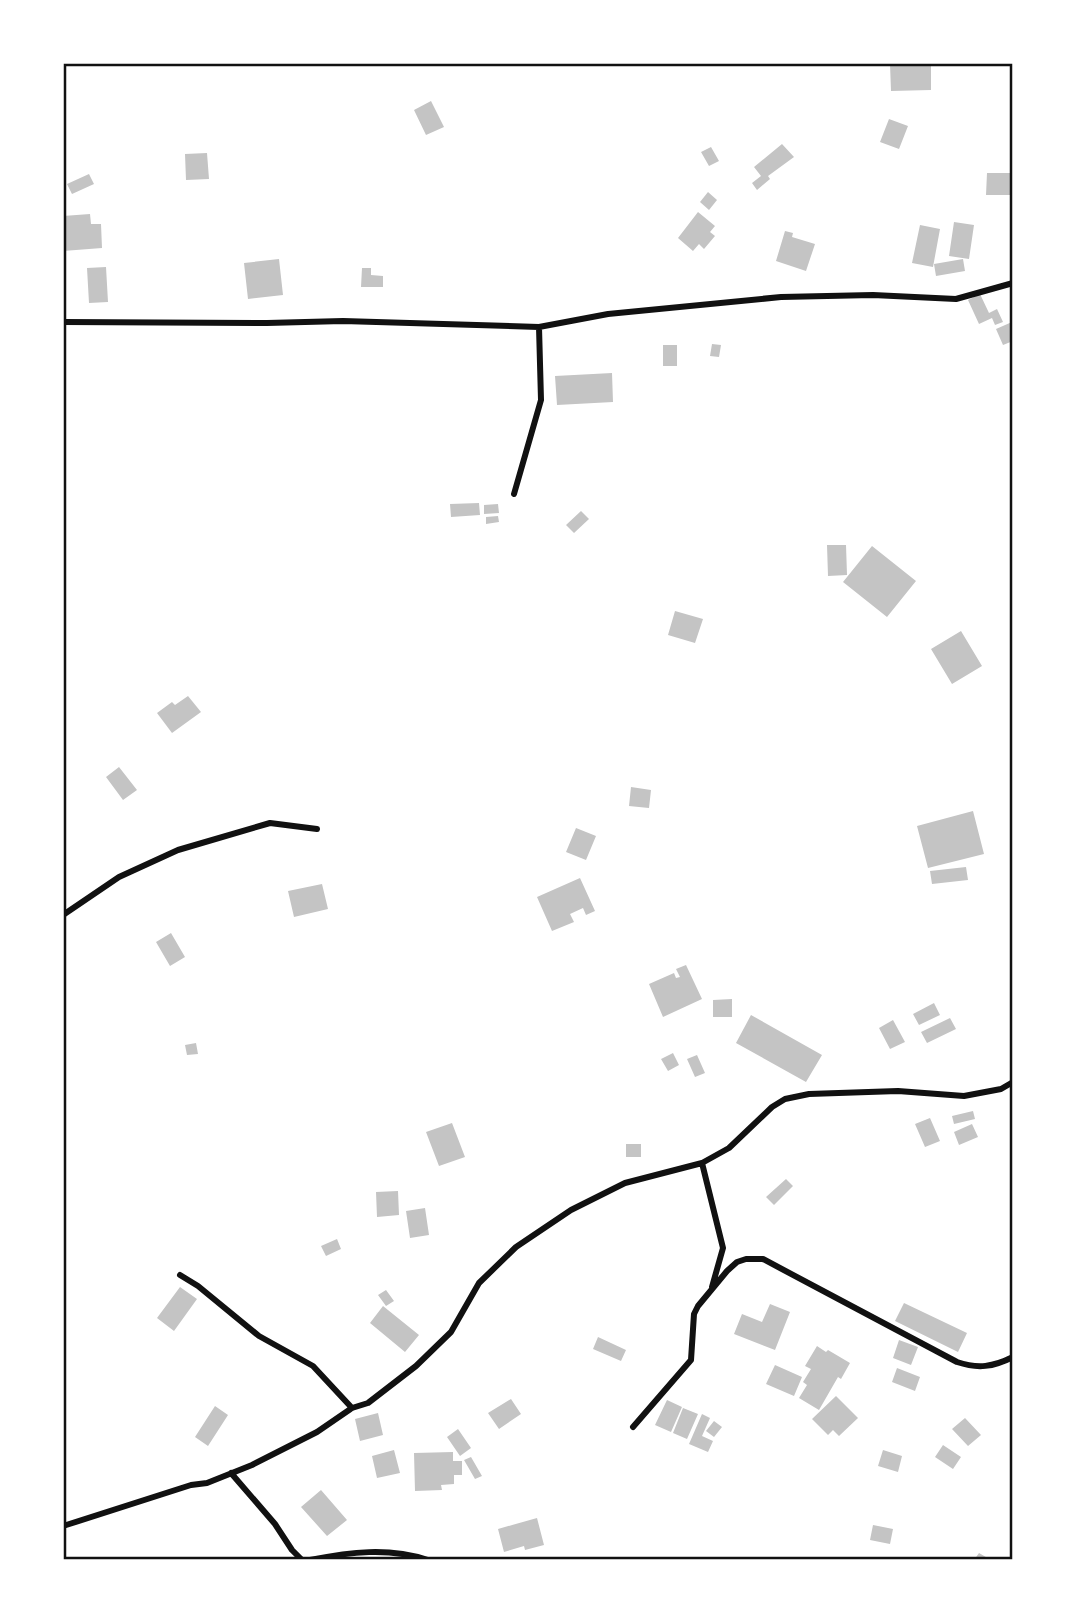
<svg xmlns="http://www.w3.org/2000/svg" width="1076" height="1623" font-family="Overpass,sans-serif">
<rect width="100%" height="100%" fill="#fff"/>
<!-- building -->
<path fill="#c4c4c4" d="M 914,63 L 931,63 L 931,90 L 891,91 L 890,64 Z
M 431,101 L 444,127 L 426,135 L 414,110 Z
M 889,119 L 908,126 L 899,149 L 880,142 Z
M 782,144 L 794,157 L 768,176 L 770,179 L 757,190 L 752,183 L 761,176 L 754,167 Z
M 711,147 L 719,161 L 709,166 L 701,152 Z
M 207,153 L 209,179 L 186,180 L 185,154 Z
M 987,173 L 1013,173 L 1013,195 L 986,195 Z
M 89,174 L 94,184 L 72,194 L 67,184 Z
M 708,192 L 717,200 L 709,210 L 700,202 Z
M 698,212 L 715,226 L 710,232 L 715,236 L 704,249 L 699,244 L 693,251 L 678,238 Z
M 90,214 L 91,224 L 101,224 L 102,248 L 63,251 L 63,216 Z
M 954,222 L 974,225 L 969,259 L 949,256 Z
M 920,225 L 940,229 L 933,267 L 912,263 Z
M 785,231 L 793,233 L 792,237 L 815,244 L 806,271 L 776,261 Z
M 279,259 L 283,295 L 248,299 L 244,263 Z
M 963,259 L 965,271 L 936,276 L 934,264 Z
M 106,267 L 108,302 L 89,303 L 87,268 Z
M 362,268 L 371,268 L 371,275 L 383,276 L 383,287 L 361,287 Z
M 980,294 L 989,313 L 997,309 L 1003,322 L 995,325 L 992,318 L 979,324 L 968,300 Z
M 1012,322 L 1013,341 L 1003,345 L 996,329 Z
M 712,344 L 721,345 L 719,357 L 710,356 Z
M 663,345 L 677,345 L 677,366 L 663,366 Z
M 612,373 L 613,402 L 557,405 L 555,376 Z
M 479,503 L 480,515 L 451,517 L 450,504 Z
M 498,504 L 499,513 L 484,514 L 484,505 Z
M 581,511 L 589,519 L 574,533 L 566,525 Z
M 498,516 L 499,522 L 486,524 L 486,517 Z
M 827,545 L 846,545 L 847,575 L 828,576 Z
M 872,546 L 916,581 L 887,617 L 843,582 Z
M 675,611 L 703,619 L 695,643 L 668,635 Z
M 961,631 L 982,666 L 952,684 L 931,649 Z
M 188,696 L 201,712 L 172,733 L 157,713 L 172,702 L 175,705 Z
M 119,767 L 137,790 L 123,800 L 106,777 Z
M 631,787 L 651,790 L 649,808 L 629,806 Z
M 973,811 L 984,854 L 928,868 L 917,826 Z
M 576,828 L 596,836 L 586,860 L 566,852 Z
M 966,867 L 968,880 L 932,884 L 930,871 Z
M 580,878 L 595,911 L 586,915 L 583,908 L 570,914 L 574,922 L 552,931 L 537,897 Z
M 322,884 L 328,909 L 294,917 L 288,891 Z
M 171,933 L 185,957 L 170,966 L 156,942 Z
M 686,965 L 702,999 L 663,1017 L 649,984 L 674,973 L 676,978 L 680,977 L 676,969 Z
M 732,999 L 732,1017 L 713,1017 L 713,1000 Z
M 934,1003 L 940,1015 L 919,1025 L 913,1014 Z
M 751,1015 L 822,1055 L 806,1082 L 736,1043 Z
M 950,1018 L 956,1029 L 927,1043 L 921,1032 Z
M 893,1020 L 905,1042 L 890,1049 L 879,1028 Z
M 196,1043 L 198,1054 L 187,1055 L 185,1045 Z
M 673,1053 L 679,1065 L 668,1071 L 661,1059 Z
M 697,1055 L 705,1073 L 695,1077 L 687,1059 Z
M 973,1111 L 975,1119 L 954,1124 L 952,1116 Z
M 930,1118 L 940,1141 L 925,1147 L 915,1124 Z
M 452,1123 L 465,1157 L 439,1166 L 426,1132 Z
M 972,1124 L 978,1137 L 959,1145 L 954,1132 Z
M 626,1144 L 641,1144 L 641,1157 L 626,1157 Z
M 786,1179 L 793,1186 L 774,1205 L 766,1197 Z
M 398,1191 L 399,1215 L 377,1217 L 376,1192 Z
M 425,1208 L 429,1235 L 410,1238 L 406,1211 Z
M 337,1239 L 341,1249 L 326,1256 L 321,1246 Z
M 180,1287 L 197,1299 L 174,1331 L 157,1318 Z
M 386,1290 L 394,1301 L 386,1306 L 378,1295 Z
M 904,1303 L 967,1333 L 958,1352 L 895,1321 Z
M 770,1304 L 790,1312 L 775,1350 L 734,1334 L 742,1314 L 762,1322 Z
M 383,1306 L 419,1335 L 405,1352 L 370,1323 Z
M 598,1337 L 626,1350 L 621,1361 L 593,1349 Z
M 899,1340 L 918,1347 L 911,1365 L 893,1358 Z
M 817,1346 L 826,1352 L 828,1350 L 850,1363 L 841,1379 L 838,1377 L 819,1410 L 799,1398 L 807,1385 L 803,1382 L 811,1369 L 805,1366 Z
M 775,1365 L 802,1377 L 794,1396 L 766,1384 Z
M 897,1368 L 920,1377 L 915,1391 L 892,1382 Z
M 836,1396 L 858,1418 L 839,1436 L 833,1430 L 828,1435 L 812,1419 Z
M 511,1399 L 521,1414 L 499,1429 L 488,1413 Z
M 667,1400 L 682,1407 L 671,1432 L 655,1425 Z
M 215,1406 L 228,1415 L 208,1446 L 195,1437 Z
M 683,1408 L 698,1414 L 687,1439 L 673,1433 Z
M 378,1413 L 383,1435 L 360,1441 L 355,1419 Z
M 702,1414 L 710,1418 L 702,1436 L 713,1441 L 708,1452 L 689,1444 Z
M 965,1418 L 981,1435 L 968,1446 L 952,1429 Z
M 714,1421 L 722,1427 L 714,1437 L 706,1431 Z
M 458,1429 L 471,1448 L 460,1456 L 447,1437 Z
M 943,1445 L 961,1457 L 953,1469 L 935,1457 Z
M 394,1450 L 400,1473 L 377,1478 L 372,1456 Z
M 883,1450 L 902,1456 L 898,1472 L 878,1466 Z
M 453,1452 L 453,1461 L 462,1461 L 462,1475 L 454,1475 L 454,1484 L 441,1485 L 442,1490 L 415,1491 L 414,1453 Z
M 471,1457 L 482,1476 L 475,1479 L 464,1460 Z
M 321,1490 L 347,1520 L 327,1536 L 301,1507 Z
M 537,1518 L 544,1545 L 525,1550 L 524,1546 L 504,1552 L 498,1529 Z
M 873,1525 L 893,1529 L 890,1544 L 870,1540 Z
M 979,1553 L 991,1560 L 974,1560 Z"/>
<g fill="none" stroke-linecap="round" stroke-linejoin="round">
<!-- minor -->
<path stroke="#111" stroke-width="6" d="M 63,322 L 267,323 L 343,321 L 539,327 L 608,314 L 781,297 L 873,295 L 956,299 L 1013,283
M 514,494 L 541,400 L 539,327
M 63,915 L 119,877 L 178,850 L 270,823 L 317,829
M 702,1163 L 723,1248 L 712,1287
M 180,1275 L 198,1286 L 259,1336 L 313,1366 L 352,1408
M 633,1427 L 691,1360 L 694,1314 L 698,1306 L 727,1271 L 737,1262 L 746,1259 L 763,1259 L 957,1362 C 978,1369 993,1367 1013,1357
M 231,1473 L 275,1524 L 292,1550 L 302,1560
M 63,1526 L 191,1485 L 207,1483 L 252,1465 L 317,1432 L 352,1408 L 368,1403 L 416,1366 L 451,1332 L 479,1283 L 516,1247 L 571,1210 L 625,1183 L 702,1163 L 729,1148 L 772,1107 L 785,1099 L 809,1094 L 898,1091 L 964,1096 L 1001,1089 L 1013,1082
M 310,1560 C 350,1552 388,1547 428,1560"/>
</g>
<!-- border -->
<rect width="1076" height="1623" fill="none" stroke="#ffffff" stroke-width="130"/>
<rect x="65" y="65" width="946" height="1493" fill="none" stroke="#111" stroke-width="2.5"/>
</svg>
